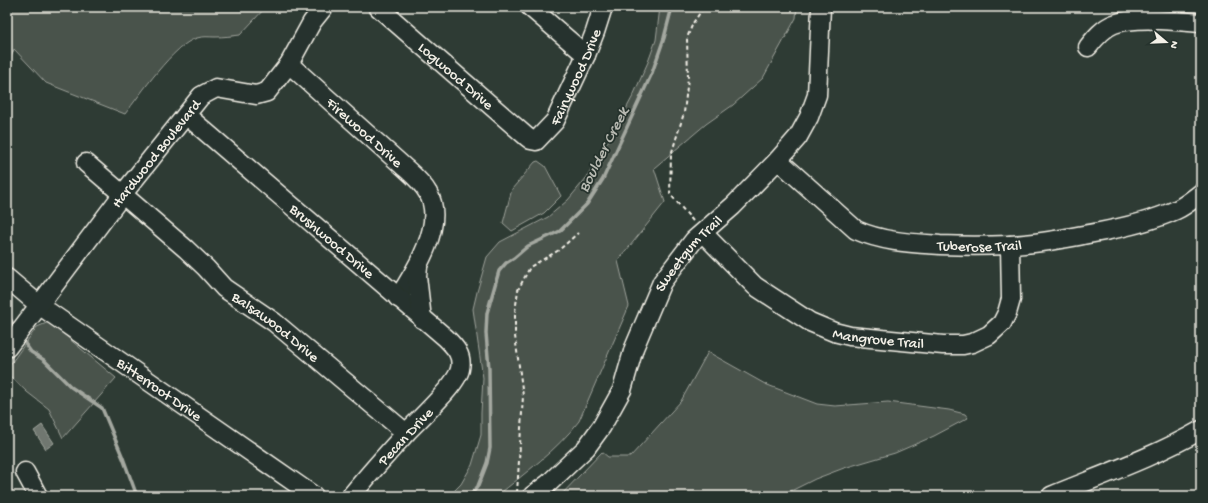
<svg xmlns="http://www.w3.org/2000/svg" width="1208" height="503" font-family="'Gochi Hand',sans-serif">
<rect width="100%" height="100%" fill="#2e3b34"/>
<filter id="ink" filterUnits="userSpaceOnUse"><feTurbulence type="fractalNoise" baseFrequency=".025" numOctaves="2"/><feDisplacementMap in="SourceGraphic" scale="8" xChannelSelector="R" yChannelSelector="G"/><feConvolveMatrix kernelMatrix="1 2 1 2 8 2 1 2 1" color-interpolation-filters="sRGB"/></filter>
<g filter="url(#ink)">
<!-- green -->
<path fill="#48524c" stroke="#9ea29a" d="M 7,7 L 266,7 L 240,35 C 232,36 224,37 215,37 C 209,37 203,36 197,38 C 174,44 140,95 125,114 L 46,83 L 14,49 L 7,69 Z
M 660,7 L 797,7 L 796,18 L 763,78 L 733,105 L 706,124 L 654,168 L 665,202 L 618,261 L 629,306 L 579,421 C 557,450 525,473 497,496 L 449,496 L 461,484 L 472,465 L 481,435 L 481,413 L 483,378 L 473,309 L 477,292 L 487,257 L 500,242 L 548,217 L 568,200 L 587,177 L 613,133 L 633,96 L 648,62 L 656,40 Z
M 538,161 L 545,166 L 561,196 L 544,213 L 512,231 L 503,223 L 512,189 L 535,162 Z
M 49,322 L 116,378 L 63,438 L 49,409 L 27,392 L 7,373 L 7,369 L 37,327 Z
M 708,352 L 765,384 L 817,404 L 835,406 L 888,402 L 949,410 L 965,414 L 968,418 L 934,436 L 895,453 L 844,468 L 815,479 L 781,496 L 560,496 L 602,452 L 608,457 L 630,457 L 681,401 Z"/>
<!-- water -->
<path fill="#6f7770" stroke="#a4a8a0" d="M 42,425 L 54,443 L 46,449 L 34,431 Z"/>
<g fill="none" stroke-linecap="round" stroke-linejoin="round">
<!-- stream -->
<path stroke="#a4a8a0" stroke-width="3.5" d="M 7,313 L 15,328
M 21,338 L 31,352 L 44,360 L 71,387 L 102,408 L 123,458 L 137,496
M 470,496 L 478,486 L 487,463 L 490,448 L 489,369 L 486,333 L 487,313 L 499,271 L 506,263 L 514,258 L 528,246 L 560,231 L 587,204 L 603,179 L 652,73 L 664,38 L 672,7"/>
<defs>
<g id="minor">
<path id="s1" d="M 378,7 L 527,137 L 531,140 L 536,141 L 555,121 L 586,55 L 595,32 L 603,7"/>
<path d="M 530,7 L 586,55"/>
<path d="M 1088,47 C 1095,38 1103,28 1114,24 C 1136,16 1177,21 1201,23"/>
<path id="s2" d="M 289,64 L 403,166 C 412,174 422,182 428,193 C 446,224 415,272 398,298"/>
<path id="s3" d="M 186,115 L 446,338 C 455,347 463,355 460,369 C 457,385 418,420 405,434 C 387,454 368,475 351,496"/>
<path id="s4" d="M 778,160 L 856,230 C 883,242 911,243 940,245 C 963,246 986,246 1010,245 C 1038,244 1066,238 1094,233 C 1122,228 1150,222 1176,210 C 1185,206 1193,199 1201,193"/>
<path id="s5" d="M 86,163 L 186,249 L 206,268 L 224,288 L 274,322 L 406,433"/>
<path id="s6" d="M 703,233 L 755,286 L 810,322 L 834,332 L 850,336 L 943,345 L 963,345 L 972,343 L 989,335 L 1002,323 L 1007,313 L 1011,299 L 1010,245"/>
<path d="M 418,266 L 417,276 L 422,319"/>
<path id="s7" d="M 7,278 L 39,305 L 314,496"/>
<path id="s8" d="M 7,348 L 122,195 L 201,96 L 216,88 L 256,95 L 267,92 L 289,64 L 312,22 L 324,7"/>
<path d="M 25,472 L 38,496"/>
<path id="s9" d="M 532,496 L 548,484 L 586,448 L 602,426 L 622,390 L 634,348 L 662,282 L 694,240 L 733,206 L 778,160 L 798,137 L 809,117 L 817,95 L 821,7"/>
<path d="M 1051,496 C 1102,475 1154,457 1201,430"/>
</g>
</defs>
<!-- minor casing -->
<use href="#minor" stroke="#f4f1e8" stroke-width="21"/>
<!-- path -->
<path stroke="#f4f1e8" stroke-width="2" stroke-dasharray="4 3" stroke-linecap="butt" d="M 693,221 L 670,194 L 671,155 L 684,113 L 688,78 L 687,38 L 693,23 L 704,7
M 517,493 L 523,396 L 515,336 L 515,312 L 518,290 L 530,267 L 559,250 L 578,233"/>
<!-- minor -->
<use href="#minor" stroke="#26332d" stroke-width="18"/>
</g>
</g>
<g text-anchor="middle" stroke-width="3.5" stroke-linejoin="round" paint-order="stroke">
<!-- street labels -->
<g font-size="15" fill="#f4f1e8" stroke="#26332d">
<text dy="5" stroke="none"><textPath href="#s1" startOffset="104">Logwood Drive</textPath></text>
<text dy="5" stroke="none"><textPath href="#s1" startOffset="284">Fairywood Drive</textPath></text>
<text dy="5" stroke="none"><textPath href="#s2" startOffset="102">Firewood Drive</textPath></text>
<text dy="5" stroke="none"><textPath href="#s8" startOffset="245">Hardwood Boulevard</textPath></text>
<text dy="5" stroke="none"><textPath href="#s3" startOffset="193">Brushwood Drive</textPath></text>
<text dy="5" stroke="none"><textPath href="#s4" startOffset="230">Tuberose Trail</textPath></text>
<text dy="5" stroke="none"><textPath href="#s9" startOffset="295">Sweetgum Trail</textPath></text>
<text dy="5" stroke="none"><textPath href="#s5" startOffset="251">Balsawood Drive</textPath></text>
<text dy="5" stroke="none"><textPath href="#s6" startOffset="211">Mangrove Trail</textPath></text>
<text dy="5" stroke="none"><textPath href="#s7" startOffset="189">Bitterroot Drive</textPath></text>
<text transform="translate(405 436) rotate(-47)" y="5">Pecan Drive</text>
</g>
<!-- water labels -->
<g font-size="16" font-style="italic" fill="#b8bab2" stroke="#26332d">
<text transform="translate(602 149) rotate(-63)" y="6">Boulder Creek</text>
</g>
</g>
<!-- margin -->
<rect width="1208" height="503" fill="none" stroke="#26332d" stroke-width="24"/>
<rect x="12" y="12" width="1184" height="479" fill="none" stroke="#f4f1e8" stroke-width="1.5" filter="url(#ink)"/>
<!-- north arrow -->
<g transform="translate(1166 42) rotate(109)" stroke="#26332d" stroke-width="3" paint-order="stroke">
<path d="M0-3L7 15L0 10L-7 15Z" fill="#f4f1e8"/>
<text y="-6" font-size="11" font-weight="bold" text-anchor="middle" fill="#f4f1e8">N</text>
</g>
</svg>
